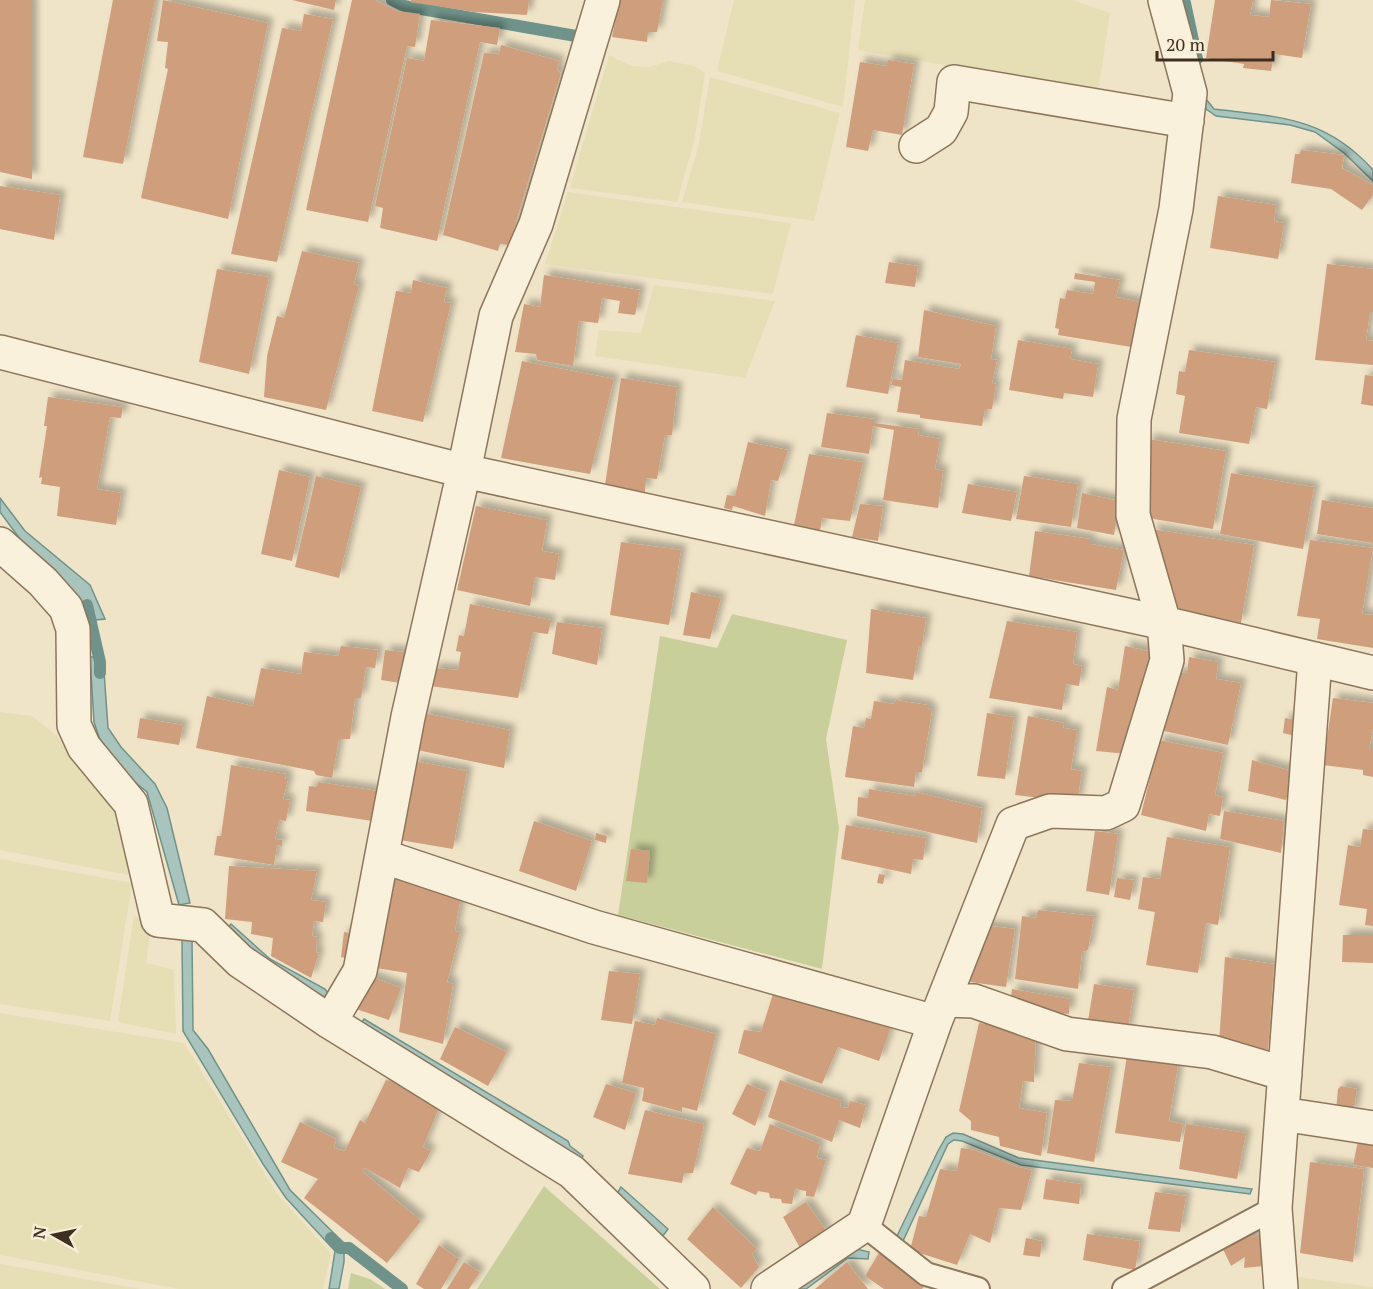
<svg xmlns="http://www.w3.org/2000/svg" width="1373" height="1289" font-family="'PT Serif',serif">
<defs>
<filter id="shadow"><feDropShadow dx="5.5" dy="-5.5" stdDeviation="3" flood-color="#0004"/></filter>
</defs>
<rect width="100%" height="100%" fill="#f0e4c8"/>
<!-- farmland -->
<path fill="#e6deb5" d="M 734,0 L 855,0 L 843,107 L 717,71 Z
M 865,0 L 1072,0 L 1110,13 L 1098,92 L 858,50 Z
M 609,55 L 631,66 L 650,67 L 669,61 L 694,66 L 705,73 L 694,142 L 677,202 L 570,188 Z
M 710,77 L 840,113 L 814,221 L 682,202 L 698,148 Z
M 568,192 L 791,223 L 773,294 L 545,264 Z
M 654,285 L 775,301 L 745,378 L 595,356 L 599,330 L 641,333 Z
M 0,712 L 32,716 L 56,735 L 79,768 L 123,822 L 138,877 L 0,850 Z
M 0,859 L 132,883 L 110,1021 L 0,1004 Z
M 134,915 L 151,927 L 146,963 L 174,970 L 176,1034 L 118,1022 Z
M 0,1013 L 184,1043 L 277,1194 L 331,1253 L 323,1289 L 179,1289 L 0,1255 Z
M 0,1264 L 141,1289 L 0,1289 Z
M 1289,1276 L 1373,1287 L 1373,1289 L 1290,1289 Z"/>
<!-- green -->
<path fill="#c9cf9b" d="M 732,614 L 847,640 L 826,739 L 839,828 L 822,969 L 618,915 L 660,636 L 717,648 Z
M 544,1186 L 660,1289 L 477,1289 Z
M 351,1273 L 370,1279 L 385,1289 L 348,1289 Z"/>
<!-- water -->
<path fill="#a9c4bc" stroke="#6f938a" stroke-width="1.5" d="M 1206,99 L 1214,109 C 1279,117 1326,117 1373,170 L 1373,181 L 1344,153 L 1315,132 L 1290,125 L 1216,116 L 1199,104 Z
M 0,498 L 25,531 L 90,585 L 105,619 L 85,621 L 83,605 L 75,593 L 20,539 L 0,512 Z
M 90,657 L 103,657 L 108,728 L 121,747 L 155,784 L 167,808 L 190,903 L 179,905 L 147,792 L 131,779 L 110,758 L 99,737 L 94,722 Z
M 231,924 L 270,959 L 325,989 L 332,998 L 324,997 L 268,964 L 226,930 Z
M 182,939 L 192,939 L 193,1030 L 208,1049 L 290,1190 L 344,1243 L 344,1262 L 339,1289 L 329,1289 L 335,1251 L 286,1198 L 263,1164 L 183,1031 Z
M 364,1019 L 568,1141 L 570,1146 L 583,1156 L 578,1165 L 360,1025 Z
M 953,1133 L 963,1134 L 1019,1158 L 1252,1189 L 1250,1194 L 1021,1165 L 962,1141 L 954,1140 L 948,1144 L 903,1241 L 896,1238 L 938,1151 L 946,1137 Z
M 621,1187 L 668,1229 L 663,1236 L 617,1194 Z
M 848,1247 L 869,1252 L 868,1259 L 848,1258 L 806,1289 L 792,1289 Z"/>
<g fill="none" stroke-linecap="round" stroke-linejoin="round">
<!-- stream -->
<path stroke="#6f938a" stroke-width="12" d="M 392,0 L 404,6 L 576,36
M 1185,3 L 1197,59
M 87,605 L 100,662 L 100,673
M 331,1238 L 340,1248 L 349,1248 L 402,1289"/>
</g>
<!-- building -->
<path fill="#cf9f7d" filter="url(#shadow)" d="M 0,0 L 32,0 L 32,179 L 0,172 Z
M 113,0 L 155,0 L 123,164 L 83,157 Z
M 163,0 L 268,23 L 228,219 L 141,198 L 168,69 L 165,68 L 168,42 L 157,41 Z
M 292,0 L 336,0 L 334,10 Z
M 352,0 L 375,0 L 397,11 L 420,14 L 415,47 L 407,46 L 368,222 L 306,210 Z
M 411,0 L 529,0 L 527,15 L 474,12 L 410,2 Z
M 619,0 L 663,0 L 657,32 L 648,32 L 647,42 L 612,37 Z
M 1215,0 L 1253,0 L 1250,15 L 1269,17 L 1271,0 L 1311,4 L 1302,58 L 1274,54 L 1271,71 L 1243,68 L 1244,64 L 1206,58 Z
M 304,14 L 333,19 L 277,262 L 231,254 L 282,28 L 301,31 Z
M 431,20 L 500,28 L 497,45 L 480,42 L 437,241 L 380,228 L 383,208 L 375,206 L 407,58 L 424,61 Z
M 501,45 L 559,61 L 557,70 L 561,73 L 509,245 L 500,244 L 498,251 L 443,235 L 484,53 L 499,54 Z
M 888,60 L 914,64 L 902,135 L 873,130 L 868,151 L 846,147 L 860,62 L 886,66 Z
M 1301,150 L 1344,155 L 1342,168 L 1373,185 L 1373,195 L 1362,210 L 1331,189 L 1291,183 L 1295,154 L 1300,154 Z
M 0,186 L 60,195 L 54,240 L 0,229 Z
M 1218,196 L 1276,205 L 1274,221 L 1284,223 L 1278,259 L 1210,248 Z
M 302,251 L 359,263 L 354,284 L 359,286 L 326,410 L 264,397 L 267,356 L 277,316 L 284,318 Z
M 889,262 L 918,266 L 915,287 L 885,283 Z
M 1327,264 L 1373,269 L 1373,312 L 1370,312 L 1366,340 L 1373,341 L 1373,365 L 1315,360 Z
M 217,269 L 269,277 L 249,374 L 199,362 Z
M 1075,273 L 1120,280 L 1116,297 L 1139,302 L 1131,347 L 1058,335 L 1059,329 L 1055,328 L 1060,298 L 1065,299 L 1067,290 L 1093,294 L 1095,282 L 1074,279 Z
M 544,275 L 640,290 L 635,315 L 618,313 L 620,301 L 602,298 L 598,323 L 579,321 L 573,366 L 537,360 L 536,354 L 515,352 L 524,304 L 540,307 Z
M 413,280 L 447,288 L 444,302 L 451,303 L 423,422 L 372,411 L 396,291 L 411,293 Z
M 924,310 L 996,326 L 991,359 L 997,360 L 992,383 L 996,384 L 992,409 L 985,409 L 982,426 L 920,418 L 920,415 L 897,412 L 901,387 L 891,385 L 893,379 L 902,380 L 905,360 L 959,369 L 961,364 L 918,357 Z
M 856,335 L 898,343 L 888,394 L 846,387 Z
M 1018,340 L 1072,349 L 1070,359 L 1098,364 L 1093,397 L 1064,393 L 1063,399 L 1009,390 Z
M 1189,350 L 1275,362 L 1267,409 L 1256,407 L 1249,444 L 1179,433 L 1185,396 L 1176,394 L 1179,371 L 1185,372 Z
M 522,361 L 614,379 L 590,474 L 501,458 Z
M 1365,375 L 1373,376 L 1373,406 L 1361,404 Z
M 621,378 L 677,387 L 672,435 L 665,435 L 657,479 L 646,478 L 645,492 L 605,485 Z
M 48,397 L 123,407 L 121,418 L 110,417 L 97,489 L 121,493 L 116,525 L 57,516 L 60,487 L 41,484 L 42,477 L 39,478 L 47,426 L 44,426 Z
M 827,413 L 874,419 L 874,423 L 919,429 L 918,435 L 940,439 L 935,469 L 943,471 L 938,508 L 883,500 L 894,430 L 873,426 L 869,454 L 821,447 Z
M 1148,439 L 1226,451 L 1213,529 L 1148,518 L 1151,499 L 1139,497 Z
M 748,442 L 788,450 L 778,481 L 771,480 L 765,516 L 733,506 L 732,510 L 724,508 L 727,495 L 735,496 Z
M 809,454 L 863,462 L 850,521 L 822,518 L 820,531 L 794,525 Z
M 279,470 L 310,477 L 292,561 L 261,554 Z
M 1231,473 L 1314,487 L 1303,549 L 1220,534 Z
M 316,476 L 361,487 L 339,578 L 295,567 Z
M 1024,476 L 1078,484 L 1071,527 L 1016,519 Z
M 968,484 L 1017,492 L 1011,521 L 962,513 Z
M 1082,493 L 1119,501 L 1114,535 L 1077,528 Z
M 1322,500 L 1373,508 L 1373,543 L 1317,534 Z
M 860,504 L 883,506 L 878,541 L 852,537 Z
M 476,506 L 547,520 L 542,551 L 559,554 L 555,580 L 535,577 L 530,606 L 457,590 Z
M 1151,529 L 1254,545 L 1241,623 L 1173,608 Z
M 1035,531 L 1090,539 L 1090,544 L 1124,550 L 1116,590 L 1029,576 Z
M 1310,540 L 1373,548 L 1362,614 L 1373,615 L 1373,648 L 1317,639 L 1320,619 L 1297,616 Z
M 621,542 L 681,550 L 669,625 L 610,615 Z
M 691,592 L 721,598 L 710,639 L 683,635 Z
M 470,604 L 551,620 L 548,634 L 533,632 L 518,698 L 430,686 L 433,668 L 458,670 L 461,652 L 456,651 L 459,635 L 464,636 Z
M 871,609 L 926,618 L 922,646 L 919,646 L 913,680 L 866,673 Z
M 1007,621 L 1077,632 L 1073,664 L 1082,666 L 1079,686 L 1066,684 L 1062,710 L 989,698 Z
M 557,622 L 602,628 L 597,665 L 552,654 Z
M 341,646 L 378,650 L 375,668 L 366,667 L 361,698 L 355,698 L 350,739 L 339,739 L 332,778 L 316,775 L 314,771 L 196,748 L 207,696 L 253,706 L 261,668 L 301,674 L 304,652 L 338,656 Z
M 1125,646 L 1152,652 L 1127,754 L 1096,751 L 1107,687 L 1118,690 Z
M 385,650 L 412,653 L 407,684 L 381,680 Z
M 1189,657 L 1218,662 L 1216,679 L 1241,683 L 1228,745 L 1164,731 L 1176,673 L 1187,673 Z
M 1333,698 L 1373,703 L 1373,729 L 1369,749 L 1373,749 L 1373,777 L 1363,775 L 1363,770 L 1323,765 Z
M 896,700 L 927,705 L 927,708 L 932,710 L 922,772 L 916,772 L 914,787 L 845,777 L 853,726 L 864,728 L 866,718 L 871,719 L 874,701 L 894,704 Z
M 423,713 L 510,730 L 504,768 L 417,750 Z
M 987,713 L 1014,717 L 1005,779 L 977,776 Z
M 1028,716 L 1064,723 L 1063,728 L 1077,730 L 1071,769 L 1082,771 L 1077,802 L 1015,795 Z
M 140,718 L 183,725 L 179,745 L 137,738 Z
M 1285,718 L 1296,720 L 1295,736 L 1283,733 Z
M 1159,740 L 1223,753 L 1215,795 L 1223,797 L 1220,816 L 1209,814 L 1206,831 L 1141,815 Z
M 1252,760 L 1295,772 L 1286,800 L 1248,791 Z
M 413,761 L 467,771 L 453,849 L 400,840 Z
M 231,765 L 286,774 L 285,779 L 288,779 L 283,799 L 290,800 L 286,821 L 279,820 L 275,839 L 282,840 L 282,846 L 277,845 L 274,865 L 214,855 L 217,836 L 221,836 Z
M 318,782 L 384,792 L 379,822 L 306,811 L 309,786 L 317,787 Z
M 869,789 L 915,796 L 916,792 L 982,808 L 977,843 L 857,816 L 858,797 L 868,798 Z
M 1224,811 L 1284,821 L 1281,853 L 1220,839 Z
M 534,821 L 592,841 L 576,891 L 519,871 Z
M 846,825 L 926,838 L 923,860 L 913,859 L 911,874 L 841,859 Z
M 1363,829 L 1373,830 L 1373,926 L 1365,925 L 1367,909 L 1339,905 L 1348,845 L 1360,847 Z
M 1095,831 L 1118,834 L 1109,895 L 1086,891 Z
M 596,833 L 607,836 L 606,843 L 595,840 Z
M 1167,837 L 1230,847 L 1218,925 L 1206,923 L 1198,973 L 1146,965 L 1155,912 L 1138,909 L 1143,877 L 1160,879 Z
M 631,849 L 650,851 L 647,883 L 626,881 Z
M 229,866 L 317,871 L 311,900 L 326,902 L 323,922 L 314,921 L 312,936 L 317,937 L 316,952 L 319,953 L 311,978 L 271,956 L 273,938 L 251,934 L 252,922 L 225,919 Z
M 396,874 L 462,890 L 455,931 L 460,932 L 447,982 L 453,984 L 443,1044 L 399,1032 L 407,973 L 376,968 Z
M 879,874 L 885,875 L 883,884 L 877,883 Z
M 1117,878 L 1134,880 L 1130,900 L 1114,897 Z
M 1038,910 L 1094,916 L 1088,950 L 1082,952 L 1078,989 L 1015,979 L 1022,916 L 1036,918 Z
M 982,925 L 1015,929 L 1006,987 L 970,982 Z
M 344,932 L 357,934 L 349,959 L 341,957 Z
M 1343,935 L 1373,935 L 1373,963 L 1342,962 Z
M 1225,957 L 1274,964 L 1268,1050 L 1219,1043 Z
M 609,971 L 640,974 L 632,1024 L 601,1020 Z
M 367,975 L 401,988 L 389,1020 L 353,1008 Z
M 1094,984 L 1134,990 L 1127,1033 L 1087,1027 Z
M 1012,989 L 1070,999 L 1069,1014 L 1058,1013 L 1058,1019 L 1010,1004 Z
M 773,994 L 892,1024 L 879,1061 L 838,1047 L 822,1084 L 738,1053 L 744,1030 L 761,1032 Z
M 657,1018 L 716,1034 L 697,1111 L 682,1107 L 682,1112 L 642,1101 L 644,1088 L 622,1083 L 635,1021 L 655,1025 Z
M 979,1023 L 1036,1031 L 1034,1082 L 1023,1081 L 1019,1108 L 1047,1113 L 1041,1156 L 1000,1146 L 999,1137 L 971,1130 L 971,1121 L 959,1111 Z
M 455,1027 L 507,1052 L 488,1086 L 440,1059 Z
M 1128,1049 L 1179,1059 L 1169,1121 L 1183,1124 L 1180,1142 L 1115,1133 Z
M 1079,1063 L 1111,1067 L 1094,1162 L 1047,1153 L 1055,1100 L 1072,1101 Z
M 386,1080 L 397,1082 L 441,1103 L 423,1147 L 431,1151 L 419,1172 L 408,1168 L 400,1188 L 365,1168 L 362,1171 L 421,1221 L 387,1263 L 304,1198 L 318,1179 L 281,1162 L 300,1122 L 336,1139 L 334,1148 L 345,1151 L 360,1120 L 365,1123 Z
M 780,1080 L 841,1101 L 840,1107 L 848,1108 L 850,1101 L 866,1105 L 860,1128 L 839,1120 L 832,1142 L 768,1117 Z
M 606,1084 L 636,1093 L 625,1130 L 593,1117 Z
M 747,1084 L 767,1092 L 755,1126 L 732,1114 Z
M 1341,1086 L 1357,1089 L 1353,1114 L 1336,1111 L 1338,1089 Z
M 645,1110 L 704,1124 L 693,1173 L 684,1173 L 682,1183 L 628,1174 Z
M 770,1124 L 820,1144 L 817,1158 L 826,1160 L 814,1197 L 806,1196 L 806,1191 L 795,1189 L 792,1204 L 782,1203 L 781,1199 L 770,1198 L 769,1193 L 758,1191 L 756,1195 L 730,1184 L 747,1148 L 760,1151 Z
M 1186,1124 L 1246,1133 L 1237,1179 L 1179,1169 Z
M 1359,1136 L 1373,1138 L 1373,1168 L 1353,1165 Z
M 961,1148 L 974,1150 L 1018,1167 L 1032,1170 L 1021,1210 L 999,1208 L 990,1243 L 970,1234 L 957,1265 L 910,1250 L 919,1216 L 926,1217 L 940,1169 L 957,1171 Z
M 1310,1162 L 1364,1169 L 1353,1262 L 1300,1253 Z
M 1046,1179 L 1081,1184 L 1079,1204 L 1043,1199 Z
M 1155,1192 L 1186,1196 L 1180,1232 L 1148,1229 Z
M 806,1202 L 827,1232 L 800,1248 L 783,1217 Z
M 713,1207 L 757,1249 L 752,1254 L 759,1267 L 741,1288 L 687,1239 Z
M 1264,1233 L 1264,1266 L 1244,1268 L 1245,1257 L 1231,1266 L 1221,1245 L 1247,1234 L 1253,1237 Z
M 1087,1234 L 1140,1241 L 1135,1270 L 1083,1260 Z
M 1026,1238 L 1042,1241 L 1040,1257 L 1023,1255 Z
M 439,1245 L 459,1259 L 441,1289 L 424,1289 L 416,1284 Z
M 879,1253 L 926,1284 L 922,1289 L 884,1289 L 865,1276 Z
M 464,1262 L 480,1272 L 469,1289 L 447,1289 Z
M 847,1262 L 868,1289 L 815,1289 Z"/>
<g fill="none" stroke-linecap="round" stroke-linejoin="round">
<defs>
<path id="service" d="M 864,1225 L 926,1274 L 978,1289
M 1124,1289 L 1275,1208"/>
<path id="minor" d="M 916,146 L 941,130 L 951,112 L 954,82 L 1187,121
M 0,352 L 464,471 L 1164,623 L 1373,673
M 0,544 L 43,582 L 66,608 L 73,629 L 74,725 L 84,747 L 131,804 L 158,920 L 203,925 L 240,961 L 330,1022 L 572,1172 L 693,1289
M 382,856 L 594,927 L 935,1022
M 945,1000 L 974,1001 L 1067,1034 L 1212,1052 L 1285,1074
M 330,1022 L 360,971 L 408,717 L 464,471 L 496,316 L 536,224 L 603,0
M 1282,1114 L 1373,1128
M 768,1289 L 864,1225 L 935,1022 L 1013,824 L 1050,811 L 1106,813 L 1123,805 L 1167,660 L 1164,623 L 1133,515 L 1134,419 L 1176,209 L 1190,93 L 1165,0
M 1281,1289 L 1275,1208 L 1315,659"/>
</defs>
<!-- service casing -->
<use href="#service" stroke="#8d765c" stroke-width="26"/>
<!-- minor casing -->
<use href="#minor" stroke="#8d765c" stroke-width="36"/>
<!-- service -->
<use href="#service" stroke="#faf1dc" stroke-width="22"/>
<!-- minor -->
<use href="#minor" stroke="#faf1dc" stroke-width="33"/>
</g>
<!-- north arrow -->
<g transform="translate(54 1235) rotate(279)" stroke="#f7eed8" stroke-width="4.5" paint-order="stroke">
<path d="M0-4.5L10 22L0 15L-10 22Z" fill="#3d2e20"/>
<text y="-9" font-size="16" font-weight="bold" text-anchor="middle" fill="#3d2e20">N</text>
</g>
<!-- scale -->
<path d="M1157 51v9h116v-9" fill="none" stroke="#3d2e20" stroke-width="3"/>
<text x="1166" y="51" font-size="18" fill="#3d2e20" stroke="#f7eed8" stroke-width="4.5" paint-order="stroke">20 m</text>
</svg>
